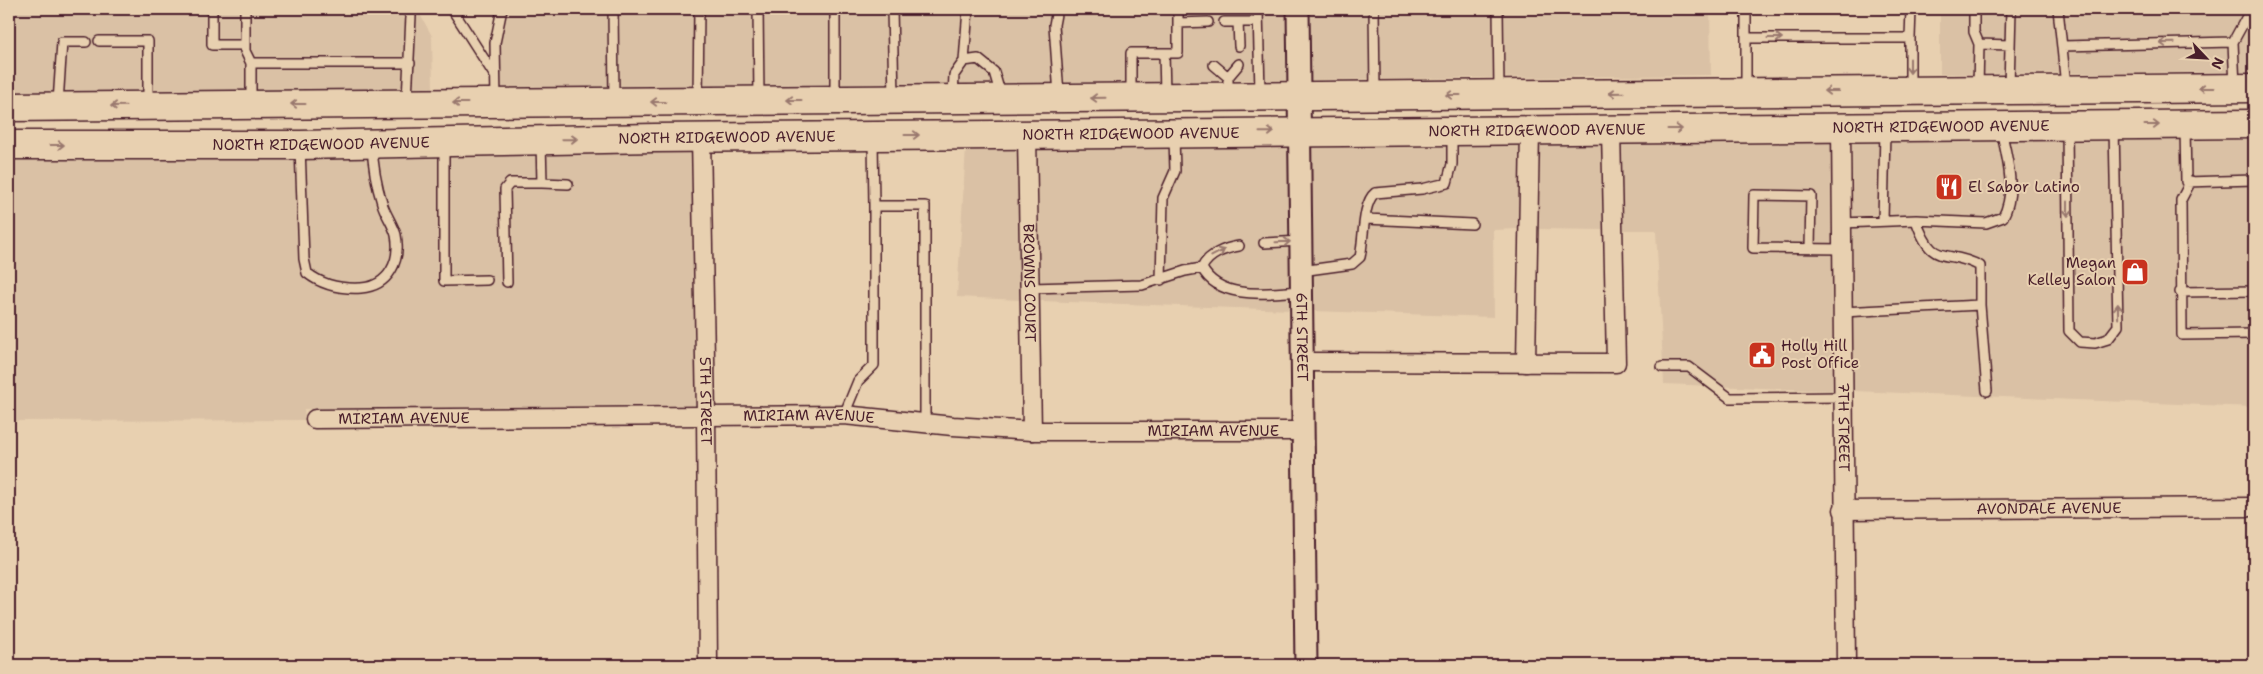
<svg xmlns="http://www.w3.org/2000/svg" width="2263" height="674" font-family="'Shantell Sans',sans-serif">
<rect width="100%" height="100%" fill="#e8d0b0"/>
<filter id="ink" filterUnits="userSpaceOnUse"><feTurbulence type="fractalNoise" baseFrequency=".02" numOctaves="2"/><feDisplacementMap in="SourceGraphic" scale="10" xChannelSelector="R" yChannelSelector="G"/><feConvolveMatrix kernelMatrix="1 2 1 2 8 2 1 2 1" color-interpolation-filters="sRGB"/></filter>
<g filter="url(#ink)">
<!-- built -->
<path fill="#dac1a5" d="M 9,9 L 417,9 L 432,36 L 433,90 L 9,95 Z
M 502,9 L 1288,9 L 1290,80 L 495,89 Z
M 1308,9 L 1710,9 L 1711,75 L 1310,80 Z
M 1940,9 L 2254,9 L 2254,72 L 1940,74 Z
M 1540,140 L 1601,140 L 1603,230 L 1539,229 Z
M 1621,140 L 1831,140 L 1833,391 L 1664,384 L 1656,230 L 1623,230 Z
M 1852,140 L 2254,140 L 2254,407 L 1853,391 Z
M 1520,141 L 1518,229 L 1493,230 L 1494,317 L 1312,311 L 1311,143 Z
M 1290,143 L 1291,310 L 1040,301 L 1038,146 Z
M 691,147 L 696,405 L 304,409 L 305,420 L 9,421 L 9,157 Z
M 966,147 L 1018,147 L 1020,300 L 957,297 Z"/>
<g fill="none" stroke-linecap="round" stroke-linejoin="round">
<defs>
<path id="service" d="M 212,9 L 212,45 L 245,45
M 245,9 L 245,51 L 251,63 L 251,102
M 406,9 L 411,16 L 407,100
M 452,9 L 495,76
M 613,9 L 614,98
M 758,9 L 759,98
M 835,9 L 835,98
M 892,9 L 894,97
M 1057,9 L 1054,25 L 1059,95
M 1258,9 L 1260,93
M 1374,9 L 1375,92
M 1498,9 L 1499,91
M 1746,9 L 1746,38
M 1974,9 L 1974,32 L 1979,44 L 1978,87
M 2058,9 L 2066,86
M 1224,22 L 1258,22
M 1238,22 L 1239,46
M 1178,23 L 1208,22
M 1910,38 L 1911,9
M 99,41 L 148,41 L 148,102
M 1979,44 L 2010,45
M 2062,46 L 2233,42
M 1164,53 L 1165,94
M 964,61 L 978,59 L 994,72 L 1001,96
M 251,63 L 410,63
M 1214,65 L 1228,77
M 2009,87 L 2011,9
M 2235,87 L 2233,42 L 2251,9
M 1746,89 L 1746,38 L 1910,38 L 1910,89
M 1228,94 L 1228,77 L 1239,64
M 1131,95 L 1131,53 L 1178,53 L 1178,9
M 953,96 L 954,75 L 964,61 L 968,9
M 698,98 L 699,9
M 496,100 L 495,43 L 502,9
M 58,103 L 62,42 L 86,42
M 2185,127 L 2186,182 L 2254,180
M 2067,128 L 2069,331 L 2080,342 L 2095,343 L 2108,339 L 2118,326 L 2114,127
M 873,140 L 874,206 L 925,206 L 925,423
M 444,145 L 444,281 L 487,280
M 300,147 L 304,259 L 307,273 C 322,285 342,289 361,288 C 389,286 401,261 396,235 C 393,224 385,214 382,203 C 376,184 373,166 372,146
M 2191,181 L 2181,200 L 2182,335 L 2254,334
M 542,183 L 568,184
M 1366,219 L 1472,224
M 1916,220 C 1933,270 1945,247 1980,266 L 1980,305
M 1883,221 L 1885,131
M 1842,223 L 1916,220 L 1986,223 L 2003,217 C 2017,191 2007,157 2001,130
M 1264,243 L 1301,241
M 1810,248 L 1811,196 L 1754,195 L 1753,248 L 1842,249
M 1202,268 C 1208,254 1226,248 1239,246
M 1301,271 L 1352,264 L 1360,257 C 1364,241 1362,203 1375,193 L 1422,189 L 1447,183 L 1452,164 L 1452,134
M 1161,280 L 1163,198 L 1175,171 L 1174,136
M 507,282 L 505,189 L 510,183 L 542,183 L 541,142
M 1030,288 L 1142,285 L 1185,271 L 1202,268 C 1219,301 1270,293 1301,291
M 2180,292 L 2254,291
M 1842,312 L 1980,305 L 1987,391
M 1662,367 L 1689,367 L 1730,398 L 1843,397
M 844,415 L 858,381 L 874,365 L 874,206"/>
<g id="minor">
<path id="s1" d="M 1841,128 L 1846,665"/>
<path id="s2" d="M 1027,135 L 1032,431"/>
<path id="s3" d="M 701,137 L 706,414 L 708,665"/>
<path d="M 1302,362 L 1616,363 L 1611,130"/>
<path d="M 1526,363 L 1530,130"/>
<path id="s4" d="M 315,419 L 844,415 L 953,426 L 1032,431 L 1302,431"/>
<path id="s5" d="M 1843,510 L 2254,507"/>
</g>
<g id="tertiary">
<path id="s6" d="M 1298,9 L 1306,665"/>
</g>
<g id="primary">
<path d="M 9,107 L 2254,88"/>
<path id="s7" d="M 9,145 L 300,145 L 654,138 L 2254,124"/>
</g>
</defs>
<!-- service casing -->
<use href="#service" stroke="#4a1f2b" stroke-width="12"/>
<!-- minor casing -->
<use href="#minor" stroke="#4a1f2b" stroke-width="21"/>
<!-- tertiary casing -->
<use href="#tertiary" stroke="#4a1f2b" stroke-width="25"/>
<!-- primary casing -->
<use href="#primary" stroke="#4a1f2b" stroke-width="31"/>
<!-- service -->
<use href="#service" stroke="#e8d0b0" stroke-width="9"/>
<!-- minor -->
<use href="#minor" stroke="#e8d0b0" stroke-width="18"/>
<!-- tertiary -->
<use href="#tertiary" stroke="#e8d0b0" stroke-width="21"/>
<!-- primary -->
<use href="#primary" stroke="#e8d0b0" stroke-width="28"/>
</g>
<!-- one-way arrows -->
<defs><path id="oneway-shaft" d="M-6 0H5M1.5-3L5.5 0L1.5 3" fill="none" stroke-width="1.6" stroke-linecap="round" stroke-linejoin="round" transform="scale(1.25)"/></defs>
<g stroke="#99786e">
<use href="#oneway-shaft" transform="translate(1775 38)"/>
<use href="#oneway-shaft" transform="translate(2167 43) rotate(179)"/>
<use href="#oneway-shaft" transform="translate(1910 66) rotate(90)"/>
<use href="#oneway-shaft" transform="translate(2206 88) rotate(180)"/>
<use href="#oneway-shaft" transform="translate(1831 91) rotate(180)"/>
<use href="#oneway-shaft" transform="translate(1616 93) rotate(179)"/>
<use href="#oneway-shaft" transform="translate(1453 95) rotate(180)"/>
<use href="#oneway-shaft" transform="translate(1098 98) rotate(179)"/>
<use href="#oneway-shaft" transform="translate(794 100) rotate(180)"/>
<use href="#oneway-shaft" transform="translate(658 102) rotate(180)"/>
<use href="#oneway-shaft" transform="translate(460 103) rotate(180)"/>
<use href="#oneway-shaft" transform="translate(298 104) rotate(180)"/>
<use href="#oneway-shaft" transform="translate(118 106) rotate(179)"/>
<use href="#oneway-shaft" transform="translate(2152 125)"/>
<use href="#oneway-shaft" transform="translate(1675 129)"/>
<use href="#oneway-shaft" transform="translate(1267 132) rotate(-1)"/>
<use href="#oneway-shaft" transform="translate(912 135)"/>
<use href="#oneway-shaft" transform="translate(570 139) rotate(-1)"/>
<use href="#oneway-shaft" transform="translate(57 145)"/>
<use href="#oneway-shaft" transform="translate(2068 209) rotate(90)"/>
<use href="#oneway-shaft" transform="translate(1283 242) rotate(-2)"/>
<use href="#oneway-shaft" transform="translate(1218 253) rotate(-27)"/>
<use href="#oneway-shaft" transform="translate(2118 311) rotate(-91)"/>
</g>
</g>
<!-- icons -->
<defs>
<symbol id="restaurant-square" viewBox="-11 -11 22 22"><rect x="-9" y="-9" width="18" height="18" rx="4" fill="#c8321e" stroke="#e8d0b0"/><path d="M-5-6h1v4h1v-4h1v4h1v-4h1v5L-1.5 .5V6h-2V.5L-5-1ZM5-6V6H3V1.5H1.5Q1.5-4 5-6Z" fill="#fff"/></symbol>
<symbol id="shop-square" viewBox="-11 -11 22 22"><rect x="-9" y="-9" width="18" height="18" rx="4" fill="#c8321e" stroke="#e8d0b0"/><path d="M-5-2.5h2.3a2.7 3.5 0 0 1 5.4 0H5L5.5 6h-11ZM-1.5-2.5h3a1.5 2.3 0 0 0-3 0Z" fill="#fff"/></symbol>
<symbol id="civic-square" viewBox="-11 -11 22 22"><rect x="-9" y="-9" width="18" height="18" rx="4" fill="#c8321e" stroke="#e8d0b0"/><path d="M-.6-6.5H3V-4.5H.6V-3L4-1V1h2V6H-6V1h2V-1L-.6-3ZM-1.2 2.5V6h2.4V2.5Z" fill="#fff"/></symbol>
</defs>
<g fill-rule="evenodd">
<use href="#restaurant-square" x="1933" y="171" width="32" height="32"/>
<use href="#shop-square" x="2119" y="256" width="32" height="32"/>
<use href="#civic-square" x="1746" y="339" width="32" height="32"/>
</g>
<g text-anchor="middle" stroke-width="4" stroke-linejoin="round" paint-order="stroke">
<!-- street labels -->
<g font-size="15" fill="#4a1f2b" stroke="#e8d0b0">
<text dy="5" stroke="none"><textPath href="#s7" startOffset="1932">NORTH RIDGEWOOD AVENUE</textPath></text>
<text dy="5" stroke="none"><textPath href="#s7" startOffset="1528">NORTH RIDGEWOOD AVENUE</textPath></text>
<text dy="5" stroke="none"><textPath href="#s7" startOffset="1122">NORTH RIDGEWOOD AVENUE</textPath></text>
<text dy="5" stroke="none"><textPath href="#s7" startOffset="718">NORTH RIDGEWOOD AVENUE</textPath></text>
<text dy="5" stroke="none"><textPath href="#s7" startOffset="312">NORTH RIDGEWOOD AVENUE</textPath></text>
<text dy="5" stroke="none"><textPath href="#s2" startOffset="148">BROWNS COURT</textPath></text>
<text dy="5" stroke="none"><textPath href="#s6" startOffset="328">6TH STREET</textPath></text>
<text dy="5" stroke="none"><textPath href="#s3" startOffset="264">5TH STREET</textPath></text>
<text dy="5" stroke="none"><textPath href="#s4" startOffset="494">MIRIAM AVENUE</textPath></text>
<text dy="5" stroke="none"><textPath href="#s4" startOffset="89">MIRIAM AVENUE</textPath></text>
<text dy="5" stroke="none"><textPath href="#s1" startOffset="299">7TH STREET</textPath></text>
<text dy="5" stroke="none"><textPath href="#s4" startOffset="899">MIRIAM AVENUE</textPath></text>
<text dy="5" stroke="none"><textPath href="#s5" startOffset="206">AVONDALE AVENUE</textPath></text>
</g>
<!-- poi labels -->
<g font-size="15" fill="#4a1f2b" stroke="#e8d0b0" text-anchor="start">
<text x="1968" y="192">El Sabor Latino</text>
<text x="2116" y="268" text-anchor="end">Megan<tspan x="2116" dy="17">Kelley Salon</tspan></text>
<text x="1781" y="351">Holly Hill<tspan x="1781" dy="17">Post Office</tspan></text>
</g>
</g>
<!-- margin -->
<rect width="2263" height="674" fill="none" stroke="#e8d0b0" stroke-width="30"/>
<rect x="15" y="15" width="2233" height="644" fill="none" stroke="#4a1f2b" stroke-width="2" filter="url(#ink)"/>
<!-- north arrow -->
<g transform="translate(2206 58) rotate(115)" stroke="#e8d0b0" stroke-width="4" paint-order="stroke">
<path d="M0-4L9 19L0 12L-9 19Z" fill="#4a1f2b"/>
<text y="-8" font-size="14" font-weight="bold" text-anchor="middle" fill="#4a1f2b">N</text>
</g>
</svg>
